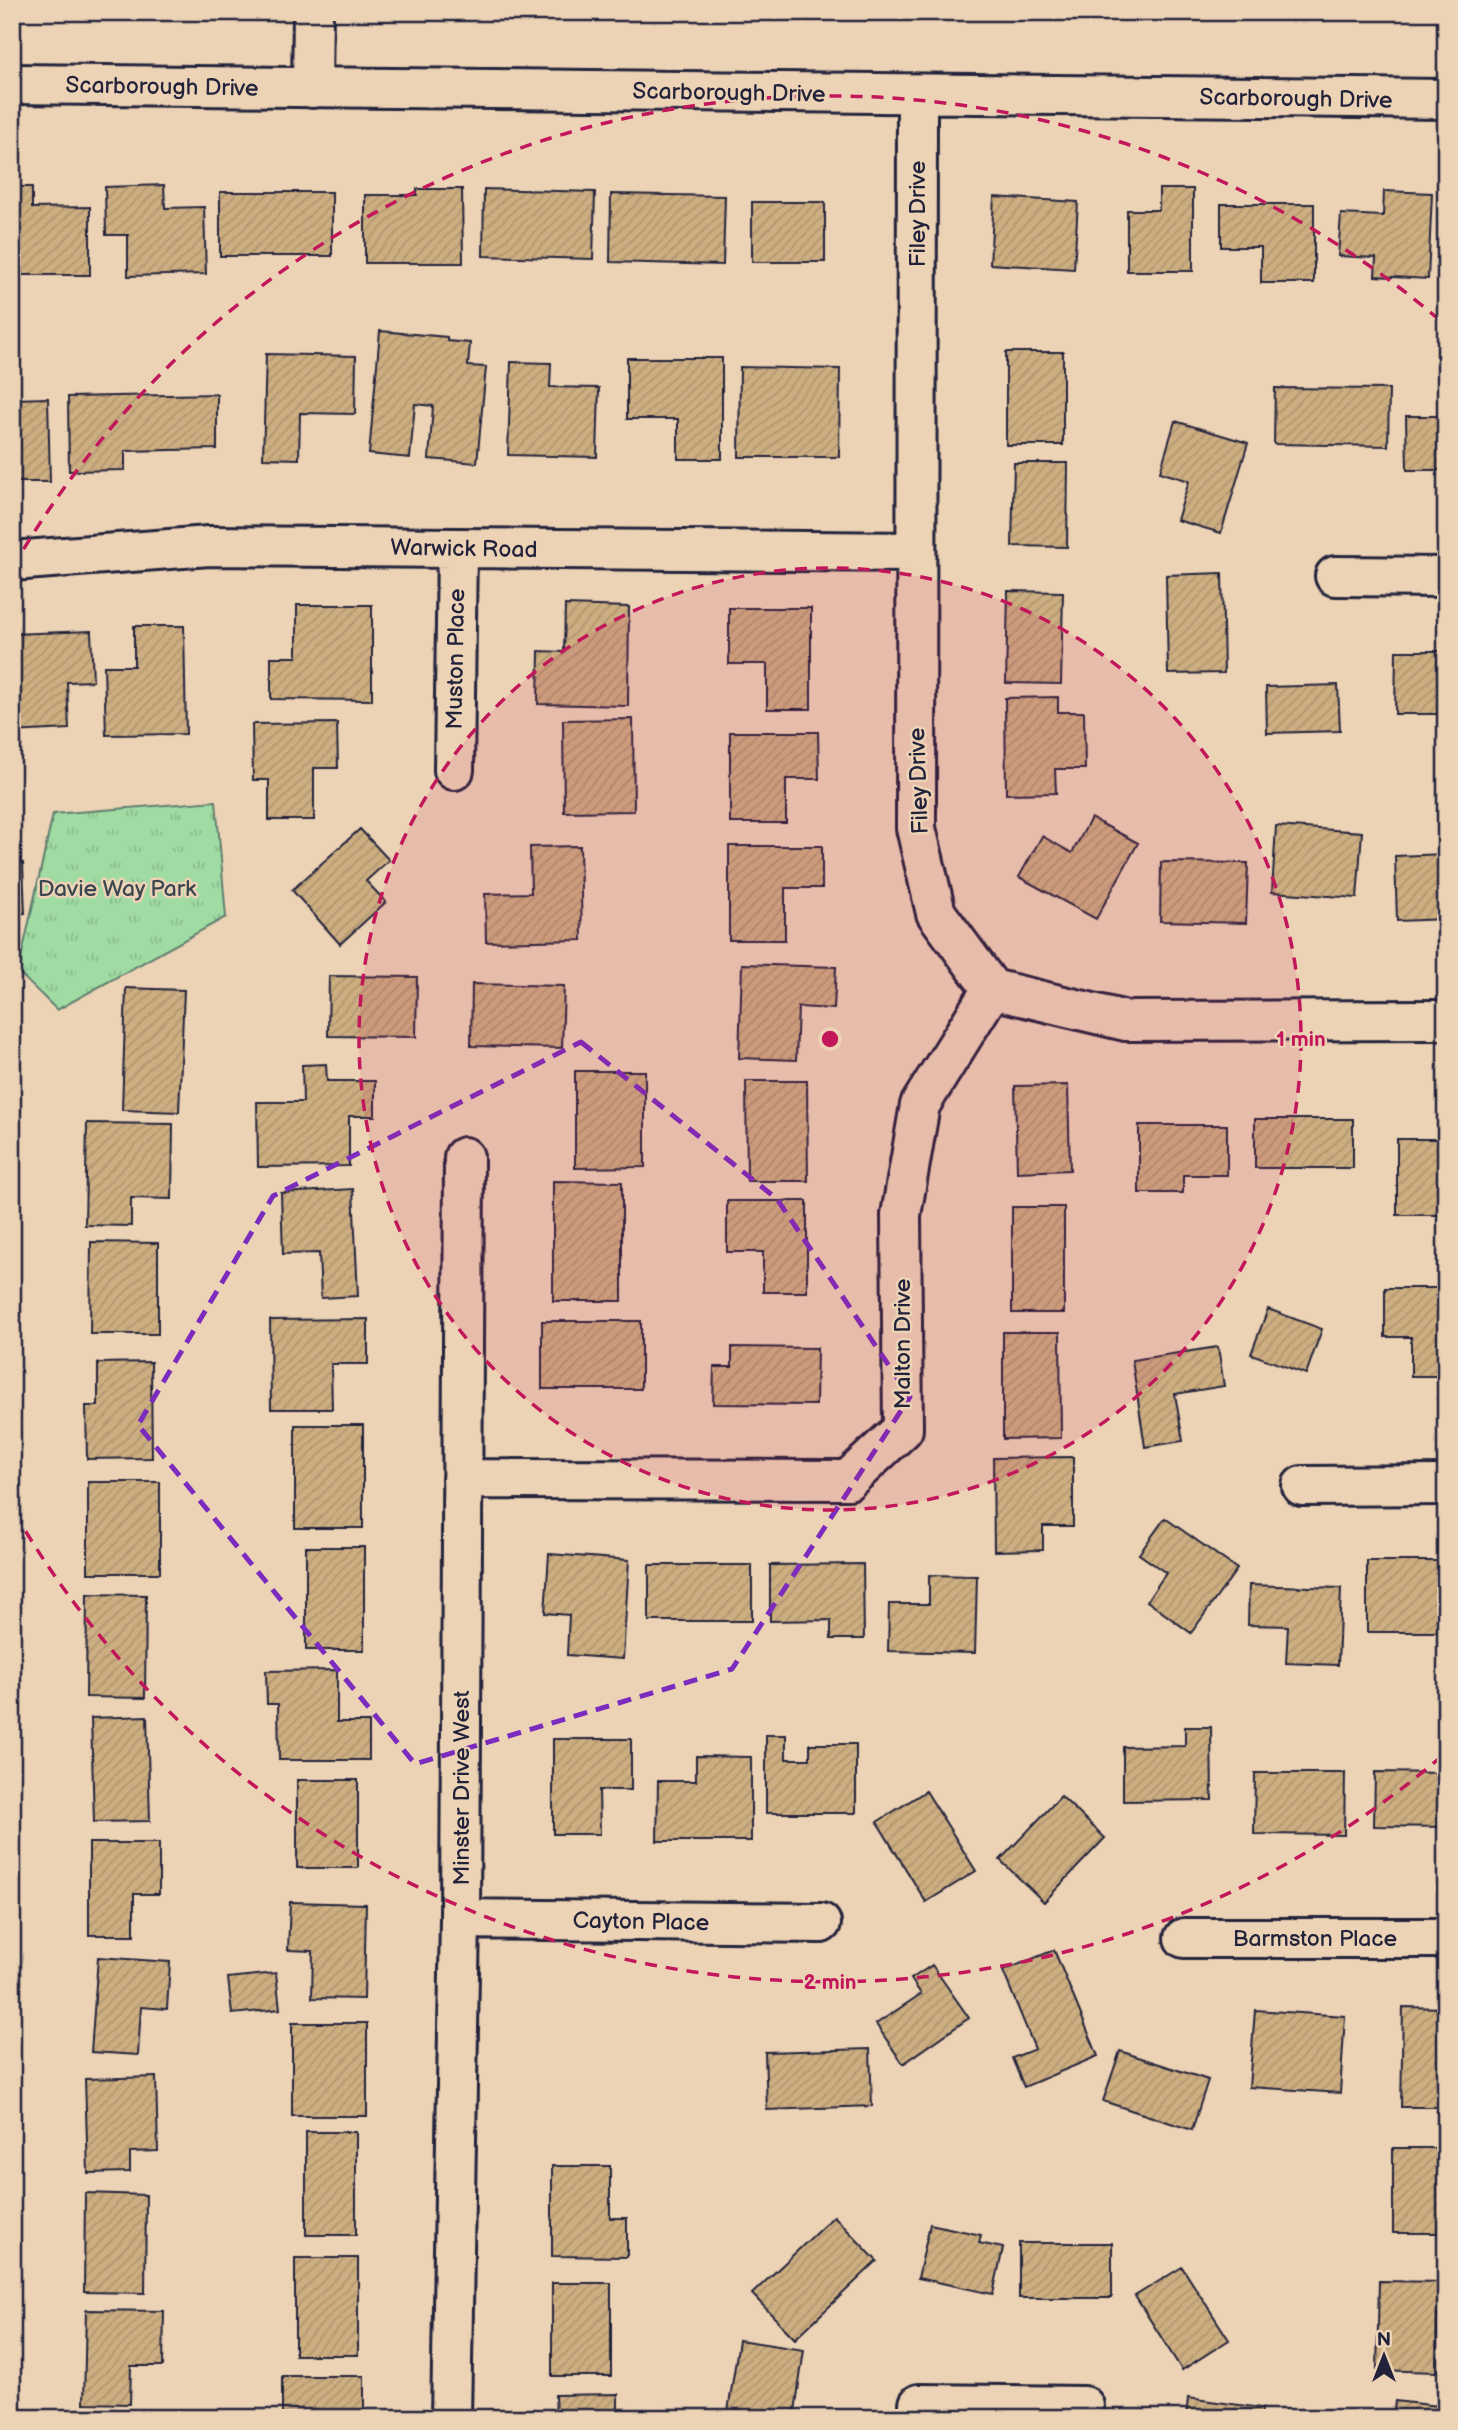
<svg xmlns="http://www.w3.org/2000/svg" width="1458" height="2430" font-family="'Balsamiq Sans',sans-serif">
<defs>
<pattern id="park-tufts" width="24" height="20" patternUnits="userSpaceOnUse" patternTransform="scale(1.75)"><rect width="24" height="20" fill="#9fdba3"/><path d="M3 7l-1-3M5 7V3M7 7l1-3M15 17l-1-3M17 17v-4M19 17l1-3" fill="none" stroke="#89bc8d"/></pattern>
<pattern id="building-hatch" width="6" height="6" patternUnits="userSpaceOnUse" patternTransform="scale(1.75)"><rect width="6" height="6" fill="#cdae81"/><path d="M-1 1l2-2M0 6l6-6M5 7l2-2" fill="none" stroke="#b09570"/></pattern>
</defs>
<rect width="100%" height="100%" fill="#edd3b5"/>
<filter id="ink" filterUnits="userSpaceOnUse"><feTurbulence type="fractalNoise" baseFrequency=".0143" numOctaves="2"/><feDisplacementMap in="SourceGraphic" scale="14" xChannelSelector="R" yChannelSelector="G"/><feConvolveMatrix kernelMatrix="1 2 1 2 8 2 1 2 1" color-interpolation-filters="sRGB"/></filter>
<g filter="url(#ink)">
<!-- park -->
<path fill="url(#park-tufts)" stroke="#607e6f" stroke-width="2" d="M 216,801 L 226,917 L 57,1010 L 18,972 L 53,814 Z"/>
<!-- building -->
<path fill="url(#building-hatch)" stroke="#22223b" stroke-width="2" d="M 164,185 L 165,208 L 204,207 L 206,274 L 128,276 L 128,235 L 106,235 L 105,187 Z
M 12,187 L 32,187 L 32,208 L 90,207 L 90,275 L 12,275 Z
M 417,189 L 462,189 L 463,263 L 365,263 L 365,195 L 417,195 Z
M 484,189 L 595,192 L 593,259 L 483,256 Z
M 1159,189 L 1193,189 L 1193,271 L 1127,271 L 1127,210 L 1159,210 Z
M 1384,191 L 1432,193 L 1428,279 L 1375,276 L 1376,258 L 1338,256 L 1341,214 L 1383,216 Z
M 220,192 L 332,192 L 332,256 L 220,256 Z
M 611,194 L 725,196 L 723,265 L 610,262 Z
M 994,197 L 1078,202 L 1074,269 L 990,264 Z
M 752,202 L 825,202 L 825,262 L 752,262 Z
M 1221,204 L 1314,204 L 1314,283 L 1261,283 L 1261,247 L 1221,247 Z
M 380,331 L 447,337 L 447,341 L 470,343 L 468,366 L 486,367 L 477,463 L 429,459 L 433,406 L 415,404 L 410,458 L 369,454 Z
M 1006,352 L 1063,352 L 1063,445 L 1006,445 Z
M 266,354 L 356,356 L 355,414 L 300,413 L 299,459 L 263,458 Z
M 627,358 L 722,358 L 722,459 L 678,459 L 678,419 L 627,419 Z
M 511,362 L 551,363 L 550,387 L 599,388 L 597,457 L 508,455 Z
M 740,367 L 840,369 L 839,457 L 739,457 Z
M 1275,388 L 1389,389 L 1388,446 L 1274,444 Z
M 217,394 L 217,449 L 125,451 L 125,470 L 69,471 L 68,397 Z
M 48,398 L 50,482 L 12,482 L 12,399 Z
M 1406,416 L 1446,416 L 1446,470 L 1407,470 Z
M 1175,421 L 1248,443 L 1221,533 L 1177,520 L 1189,481 L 1160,472 Z
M 1014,463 L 1068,463 L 1067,547 L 1012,546 Z
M 1222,573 L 1224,673 L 1168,674 L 1166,575 Z
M 1008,591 L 1063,592 L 1061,684 L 1006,683 Z
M 297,605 L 372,605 L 372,700 L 271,699 L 271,657 L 297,657 Z
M 565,605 L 629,607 L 628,706 L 538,704 L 539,651 L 564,652 Z
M 729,608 L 811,608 L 811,709 L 767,709 L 767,664 L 729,664 Z
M 134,626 L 184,626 L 186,734 L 106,735 L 104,666 L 134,666 Z
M 91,631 L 93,681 L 67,682 L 69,729 L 12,732 L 12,634 Z
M 1396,651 L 1446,651 L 1446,714 L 1395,714 Z
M 1338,685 L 1340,731 L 1267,733 L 1266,687 Z
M 1058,697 L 1058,712 L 1084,712 L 1085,769 L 1055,769 L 1056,793 L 1006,794 L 1005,698 Z
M 633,719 L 634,811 L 564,812 L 563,720 Z
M 337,723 L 338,768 L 314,768 L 314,820 L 269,820 L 269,780 L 253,780 L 252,724 Z
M 730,732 L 818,732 L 819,779 L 786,779 L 786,823 L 730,823 Z
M 1091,818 L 1138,843 L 1096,919 L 1019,877 L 1042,836 L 1072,853 Z
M 1276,826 L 1362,832 L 1357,898 L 1272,892 Z
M 360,829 L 389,860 L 366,881 L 386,902 L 340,944 L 292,890 Z
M 580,846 L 582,940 L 486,942 L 485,894 L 531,893 L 530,847 Z
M 729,846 L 822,846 L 822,888 L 785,888 L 785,940 L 729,940 Z
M 1446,854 L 1446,919 L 1397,921 L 1395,856 Z
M 1161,862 L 1248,863 L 1246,923 L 1160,921 Z
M 12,863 L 23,863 L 25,913 L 12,914 Z
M 742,964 L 836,967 L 834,1009 L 798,1007 L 796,1060 L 739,1058 Z
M 329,976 L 417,977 L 416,1037 L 328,1036 Z
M 472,984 L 564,986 L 562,1048 L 471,1046 Z
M 126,988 L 184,990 L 179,1112 L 122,1110 Z
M 326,1064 L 327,1081 L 375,1081 L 375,1116 L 349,1116 L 349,1166 L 258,1167 L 257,1102 L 303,1102 L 302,1065 Z
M 575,1071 L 645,1071 L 645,1167 L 575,1168 Z
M 746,1081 L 807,1081 L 808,1181 L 747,1181 Z
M 1068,1085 L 1070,1170 L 1017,1172 L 1015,1086 Z
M 1255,1119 L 1353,1119 L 1353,1168 L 1255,1168 Z
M 87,1123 L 173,1124 L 172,1199 L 131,1198 L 131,1226 L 85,1225 Z
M 1139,1125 L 1227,1125 L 1227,1175 L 1183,1175 L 1183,1193 L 1139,1193 Z
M 1397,1139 L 1446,1139 L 1446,1215 L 1397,1215 Z
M 553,1181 L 622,1182 L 622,1301 L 553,1301 Z
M 353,1189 L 358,1296 L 321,1298 L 319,1253 L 283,1254 L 281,1193 Z
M 727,1201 L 807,1201 L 807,1292 L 763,1292 L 763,1252 L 727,1252 Z
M 1012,1207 L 1064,1207 L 1064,1313 L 1012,1313 Z
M 91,1242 L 158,1243 L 158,1334 L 90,1334 Z
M 1385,1288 L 1446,1288 L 1446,1376 L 1411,1376 L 1411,1337 L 1385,1337 Z
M 1268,1309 L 1322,1329 L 1306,1374 L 1251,1354 Z
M 368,1319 L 368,1364 L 331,1364 L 332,1409 L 271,1409 L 270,1320 Z
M 542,1321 L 641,1321 L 641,1389 L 542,1389 Z
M 1003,1332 L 1060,1332 L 1061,1438 L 1003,1439 Z
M 732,1347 L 817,1348 L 816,1405 L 713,1404 L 714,1367 L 732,1367 Z
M 1218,1347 L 1224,1386 L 1175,1394 L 1183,1441 L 1145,1447 L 1132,1360 Z
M 151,1362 L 152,1458 L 87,1459 L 86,1406 L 98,1406 L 98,1363 Z
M 295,1425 L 363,1425 L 363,1528 L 295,1528 Z
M 1073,1457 L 1073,1526 L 1043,1526 L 1043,1550 L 994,1551 L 993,1458 Z
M 88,1482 L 160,1482 L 160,1573 L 88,1573 Z
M 1165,1518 L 1237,1569 L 1191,1633 L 1147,1601 L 1166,1573 L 1139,1554 Z
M 306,1547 L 364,1547 L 364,1650 L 306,1650 Z
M 549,1554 L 629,1560 L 623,1659 L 567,1655 L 569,1615 L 545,1613 Z
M 1367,1561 L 1446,1561 L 1446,1632 L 1367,1632 Z
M 863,1564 L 864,1639 L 831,1639 L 831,1620 L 770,1621 L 770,1565 Z
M 649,1565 L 752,1565 L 752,1621 L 649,1621 Z
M 929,1575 L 977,1576 L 975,1653 L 888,1651 L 889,1604 L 929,1604 Z
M 1249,1585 L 1341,1588 L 1338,1665 L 1286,1663 L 1288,1626 L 1248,1625 Z
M 87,1594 L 146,1595 L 145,1698 L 86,1697 Z
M 337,1670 L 337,1722 L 369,1722 L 369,1760 L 279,1760 L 278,1704 L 267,1704 L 266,1671 Z
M 147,1716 L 150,1821 L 94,1822 L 91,1718 Z
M 1185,1727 L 1211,1727 L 1212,1800 L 1123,1801 L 1123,1747 L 1185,1746 Z
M 766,1735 L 786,1735 L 786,1759 L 810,1759 L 810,1744 L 856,1744 L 856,1813 L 766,1813 Z
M 553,1739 L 631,1739 L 631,1790 L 599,1790 L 600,1834 L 553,1834 Z
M 696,1756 L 751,1757 L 751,1841 L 657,1841 L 658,1781 L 696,1781 Z
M 1375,1772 L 1446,1773 L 1446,1827 L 1374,1826 Z
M 1255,1773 L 1345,1773 L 1344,1835 L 1254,1834 Z
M 297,1780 L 358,1780 L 358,1868 L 297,1868 Z
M 926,1791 L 976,1871 L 926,1902 L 877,1822 Z
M 1061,1796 L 1105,1838 L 1044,1902 L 1000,1860 Z
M 89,1843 L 159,1843 L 159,1894 L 134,1894 L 134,1935 L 89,1935 Z
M 290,1902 L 366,1904 L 364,1999 L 312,1998 L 313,1951 L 288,1950 Z
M 1054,1950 L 1098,2056 L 1024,2087 L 1012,2058 L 1035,2049 L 1003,1971 Z
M 98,1957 L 170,1962 L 167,2009 L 141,2007 L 138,2055 L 91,2052 Z
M 932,1965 L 969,2018 L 903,2064 L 876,2024 L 921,1994 L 911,1979 Z
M 276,1973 L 280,2009 L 232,2014 L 228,1978 Z
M 1403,2007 L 1446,2008 L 1446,2107 L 1401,2107 Z
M 1255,2010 L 1345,2016 L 1340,2093 L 1249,2087 Z
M 292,2023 L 367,2023 L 367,2116 L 292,2116 Z
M 870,2049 L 872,2106 L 767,2110 L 765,2052 Z
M 1120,2051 L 1208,2080 L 1192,2130 L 1103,2101 Z
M 156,2077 L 158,2151 L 130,2152 L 130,2172 L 88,2173 L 85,2079 Z
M 306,2132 L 356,2132 L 356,2235 L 306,2235 Z
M 1393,2148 L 1446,2148 L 1446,2233 L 1393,2233 Z
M 552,2166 L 610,2166 L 610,2218 L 627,2218 L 627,2257 L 552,2256 Z
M 85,2193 L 146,2195 L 145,2293 L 84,2292 Z
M 834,2216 L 877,2261 L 795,2339 L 752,2294 Z
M 930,2224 L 981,2235 L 979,2243 L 1003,2248 L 993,2294 L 918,2278 Z
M 1019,2243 L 1112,2243 L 1112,2298 L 1019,2298 Z
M 295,2258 L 358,2258 L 358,2355 L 295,2355 Z
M 1182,2267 L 1229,2340 L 1182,2370 L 1135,2296 Z
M 1379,2281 L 1446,2282 L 1446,2314 L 1437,2314 L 1436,2372 L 1377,2370 Z
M 552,2283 L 611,2283 L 611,2376 L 552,2376 Z
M 86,2310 L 164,2311 L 163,2366 L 131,2366 L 130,2404 L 84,2403 Z
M 739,2340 L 804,2350 L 794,2418 L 727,2418 Z
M 282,2376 L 364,2376 L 364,2418 L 282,2418 Z
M 618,2394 L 618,2418 L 556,2418 L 555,2395 Z
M 1188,2398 L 1262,2408 L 1261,2418 L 1186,2418 Z
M 1395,2401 L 1446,2407 L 1446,2418 L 1393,2418 Z"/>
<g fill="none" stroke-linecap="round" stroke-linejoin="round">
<defs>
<path id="minor" d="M 12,84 L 1446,99
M 312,88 L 313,12
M 917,94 L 916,828 L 936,913 L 992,989 L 1126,1021 L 1446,1020
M 12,561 L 209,546 L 916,552
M 1335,576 L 1446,577
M 454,770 L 457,548
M 462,1479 L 848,1480 L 903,1429 L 901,1215 L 920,1105 L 992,989
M 1302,1486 L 1446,1485
M 460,1919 L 821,1923
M 1184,1938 L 1446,1938
M 451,2418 L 460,1919 L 464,1157
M 919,2418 L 919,2404 L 1084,2406"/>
</defs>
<!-- minor casing -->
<use href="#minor" stroke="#22223b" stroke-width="44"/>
<!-- minor -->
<use href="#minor" stroke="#edd3b5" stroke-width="38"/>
</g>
</g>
<!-- marked area -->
<path fill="none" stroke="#7b2cbf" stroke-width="5" stroke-dasharray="14 9" stroke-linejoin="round" d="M 581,1042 L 777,1199 L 910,1397 L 732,1669 L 415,1764 L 138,1425 L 273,1196 Z"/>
<!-- distance rings -->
<circle cx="830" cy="1039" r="471" fill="#c2185b" fill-opacity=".12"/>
<g fill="none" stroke="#c2185b" stroke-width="3.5" stroke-dasharray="12 9">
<circle cx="830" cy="1039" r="471"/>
<path d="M1442 1756A943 943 0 0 1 13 1510M13 567A943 943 0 0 1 1442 322"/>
</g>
<g text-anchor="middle" stroke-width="5" stroke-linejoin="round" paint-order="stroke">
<!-- street labels -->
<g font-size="23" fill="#22223b" stroke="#edd3b5">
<text transform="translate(162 86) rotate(1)" y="8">Scarborough Drive</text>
<text transform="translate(729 92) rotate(1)" y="8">Scarborough Drive</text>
<text transform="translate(1296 98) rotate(1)" y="8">Scarborough Drive</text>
<text transform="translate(917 214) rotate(-90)" y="8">Filey Drive</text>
<text transform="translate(464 548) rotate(1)" y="8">Warwick Road</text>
<text transform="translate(455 659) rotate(-89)" y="8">Muston Place</text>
<text transform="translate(918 781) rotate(-92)" y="8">Filey Drive</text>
<text transform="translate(902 1344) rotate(-90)" y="8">Malton Drive</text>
<text transform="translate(461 1788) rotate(-90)" y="8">Minster Drive West</text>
<text transform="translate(641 1921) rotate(1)" y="8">Cayton Place</text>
<text x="1315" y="1946">Barmston Place</text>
</g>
<!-- park labels -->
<g font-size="23" fill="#3b4750" stroke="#edd3b5">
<text x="117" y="896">Davie Way Park</text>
</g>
</g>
<circle cx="830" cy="1039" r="10" fill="#c2185b" stroke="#edd3b5" stroke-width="3.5"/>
<g font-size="21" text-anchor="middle" font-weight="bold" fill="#c2185b" stroke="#edd3b5" stroke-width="5" stroke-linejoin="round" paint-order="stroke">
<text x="1301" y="1046">1 min</text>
<text x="830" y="1989">2 min</text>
</g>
<!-- margin -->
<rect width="1458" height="2430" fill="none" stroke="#edd3b5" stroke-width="42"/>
<rect x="21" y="21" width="1416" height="2388" fill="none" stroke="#22223b" stroke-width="2.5" filter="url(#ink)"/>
<!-- north arrow -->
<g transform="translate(1384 2356)" stroke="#edd3b5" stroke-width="5" paint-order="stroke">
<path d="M0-5L12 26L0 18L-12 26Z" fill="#22223b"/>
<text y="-10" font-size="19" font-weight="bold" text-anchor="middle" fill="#22223b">N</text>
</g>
</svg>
